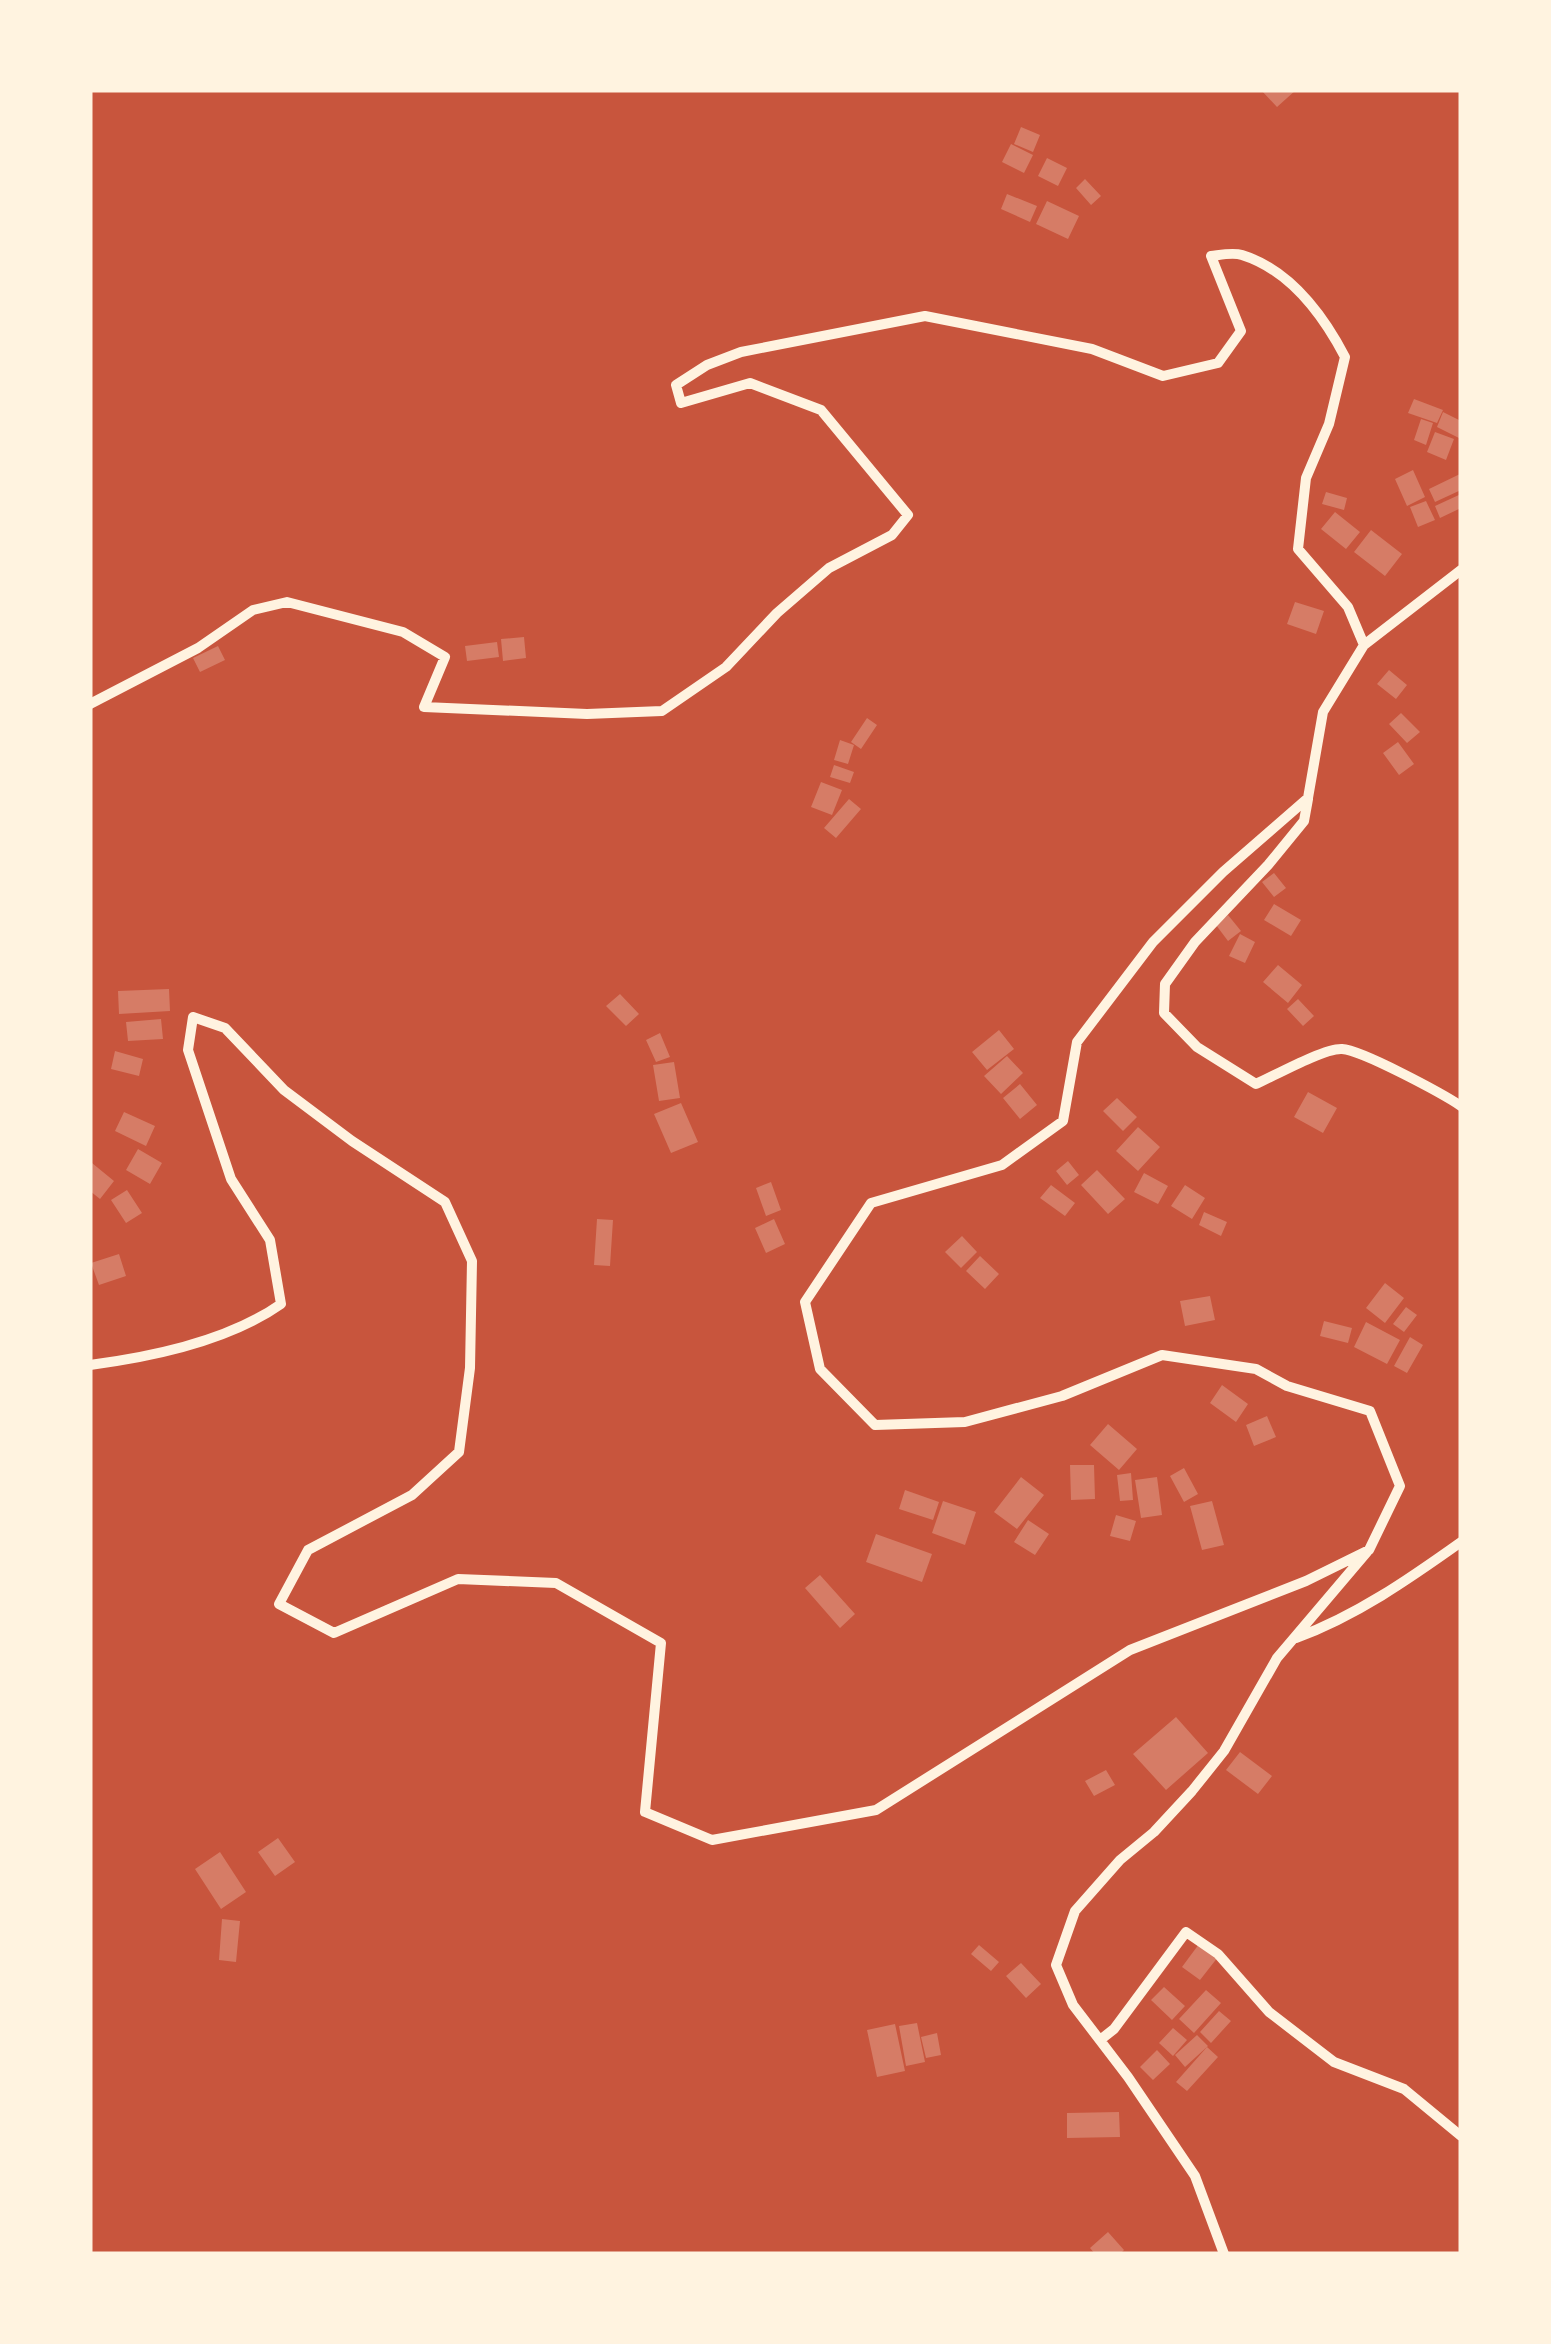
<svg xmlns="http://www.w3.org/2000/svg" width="1551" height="2344" font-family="'Noto Sans',sans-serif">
<rect width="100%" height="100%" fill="#c8553d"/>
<!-- building -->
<path fill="#d67c66" d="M 1261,90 L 1296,90 L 1277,107 Z
M 1021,127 L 1040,135 L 1033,152 L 1014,144 Z
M 1011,144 L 1033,155 L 1024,173 L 1002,162 Z
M 1047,158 L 1067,168 L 1058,186 L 1038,176 Z
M 1085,179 L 1101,196 L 1091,205 L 1076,188 Z
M 1007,194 L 1037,206 L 1030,222 L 1001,209 Z
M 1047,201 L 1079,216 L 1068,239 L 1036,224 Z
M 1414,399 L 1443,410 L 1437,423 L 1408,413 Z
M 1443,412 L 1461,421 L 1461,439 L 1437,427 Z
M 1421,419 L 1433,423 L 1426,445 L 1414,440 Z
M 1435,432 L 1454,439 L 1446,460 L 1427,452 Z
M 1413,470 L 1425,497 L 1407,506 L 1395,479 Z
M 1460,474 L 1461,490 L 1435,502 L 1429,489 Z
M 1326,492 L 1347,498 L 1344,510 L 1322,504 Z
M 1461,494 L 1461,508 L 1440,518 L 1435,506 Z
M 1426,501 L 1435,520 L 1418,527 L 1410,507 Z
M 1335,512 L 1360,532 L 1346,549 L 1321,529 Z
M 1371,530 L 1402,554 L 1385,576 L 1354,552 Z
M 1295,602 L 1324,611 L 1316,634 L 1287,624 Z
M 524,637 L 526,658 L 503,661 L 501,639 Z
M 497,642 L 499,657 L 467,661 L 465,646 Z
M 218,646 L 225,660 L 200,672 L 193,658 Z
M 1389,670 L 1407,685 L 1396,699 L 1377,684 Z
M 1401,713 L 1420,732 L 1407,743 L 1389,724 Z
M 867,718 L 877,725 L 861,749 L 851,742 Z
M 840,740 L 854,745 L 848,764 L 834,760 Z
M 1398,742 L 1414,764 L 1399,775 L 1383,753 Z
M 834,765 L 854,772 L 850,783 L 830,777 Z
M 821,782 L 842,790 L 832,815 L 811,807 Z
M 849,799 L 861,809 L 836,838 L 824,828 Z
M 1274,873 L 1286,888 L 1274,897 L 1262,882 Z
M 1274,904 L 1301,920 L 1291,936 L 1264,920 Z
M 1228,915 L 1241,931 L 1228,941 L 1216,925 Z
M 1240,934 L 1255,942 L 1245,963 L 1229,956 Z
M 1278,965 L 1302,985 L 1288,1003 L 1263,982 Z
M 169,989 L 170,1011 L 119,1014 L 118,991 Z
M 620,994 L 639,1014 L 626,1026 L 606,1006 Z
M 1298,999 L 1314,1016 L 1303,1026 L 1287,1009 Z
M 161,1019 L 163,1039 L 128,1041 L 126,1022 Z
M 999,1030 L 1014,1049 L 987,1070 L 972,1052 Z
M 660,1033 L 670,1057 L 656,1062 L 646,1040 Z
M 115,1051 L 143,1059 L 139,1076 L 111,1069 Z
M 1007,1056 L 1023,1073 L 1001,1094 L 984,1076 Z
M 674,1062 L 680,1098 L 659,1101 L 653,1065 Z
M 1020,1084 L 1037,1105 L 1020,1119 L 1003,1098 Z
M 1308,1092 L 1337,1108 L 1323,1133 L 1294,1117 Z
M 1117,1098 L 1137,1117 L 1123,1131 L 1103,1111 Z
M 681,1103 L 698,1142 L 671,1153 L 654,1114 Z
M 124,1112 L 155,1126 L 146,1146 L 115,1131 Z
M 1138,1127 L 1160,1147 L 1138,1171 L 1116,1151 Z
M 138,1149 L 162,1163 L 150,1184 L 126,1170 Z
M 1068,1161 L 1079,1175 L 1067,1185 L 1056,1171 Z
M 92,1163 L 114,1181 L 100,1199 L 90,1191 Z
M 1097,1170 L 1125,1199 L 1108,1214 L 1081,1185 Z
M 1144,1173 L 1168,1186 L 1158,1204 L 1134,1192 Z
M 771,1182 L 781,1210 L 766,1216 L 756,1188 Z
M 1051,1185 L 1075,1203 L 1065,1216 L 1040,1198 Z
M 1185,1185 L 1205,1198 L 1192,1219 L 1171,1206 Z
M 127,1190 L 142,1213 L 126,1223 L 111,1200 Z
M 1204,1212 L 1227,1222 L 1221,1236 L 1199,1225 Z
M 597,1219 L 613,1220 L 610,1266 L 594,1265 Z
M 774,1219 L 785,1244 L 766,1253 L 755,1228 Z
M 962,1236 L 977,1252 L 961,1268 L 945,1252 Z
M 119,1254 L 126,1276 L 99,1285 L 91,1263 Z
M 980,1256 L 999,1274 L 985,1289 L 966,1271 Z
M 1385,1283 L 1404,1298 L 1385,1323 L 1366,1308 Z
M 1210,1296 L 1215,1320 L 1185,1326 L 1180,1301 Z
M 1406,1307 L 1417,1315 L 1404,1332 L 1393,1324 Z
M 1324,1321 L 1352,1328 L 1348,1343 L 1320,1336 Z
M 1366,1322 L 1400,1340 L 1387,1364 L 1354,1347 Z
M 1410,1337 L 1423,1345 L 1407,1373 L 1394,1366 Z
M 1222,1385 L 1248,1404 L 1236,1422 L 1210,1403 Z
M 1267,1416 L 1276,1437 L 1254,1446 L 1246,1425 Z
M 1108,1424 L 1137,1449 L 1119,1470 L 1090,1445 Z
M 1070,1465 L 1094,1465 L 1095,1499 L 1071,1500 Z
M 1184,1468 L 1198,1494 L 1184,1502 L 1170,1476 Z
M 1131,1473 L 1133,1500 L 1120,1501 L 1117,1475 Z
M 1021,1477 L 1044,1495 L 1017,1529 L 994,1512 Z
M 1157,1477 L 1162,1515 L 1141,1518 L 1135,1480 Z
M 905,1490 L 939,1502 L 933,1520 L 899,1509 Z
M 943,1501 L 976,1512 L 965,1545 L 932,1533 Z
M 1212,1501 L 1224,1545 L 1202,1550 L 1190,1506 Z
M 1116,1515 L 1136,1521 L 1130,1541 L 1110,1536 Z
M 1028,1520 L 1049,1534 L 1035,1555 L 1014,1542 Z
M 876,1534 L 932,1554 L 922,1582 L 866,1562 Z
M 820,1575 L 855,1614 L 840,1628 L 805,1588 Z
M 1176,1717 L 1208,1753 L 1166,1790 L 1133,1754 Z
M 1240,1752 L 1272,1776 L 1258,1794 L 1226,1770 Z
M 1106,1770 L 1115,1785 L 1094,1796 L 1085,1781 Z
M 278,1838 L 295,1862 L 275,1876 L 258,1852 Z
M 220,1852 L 246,1892 L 221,1909 L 195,1869 Z
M 222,1919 L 240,1921 L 236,1962 L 219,1960 Z
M 1199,1944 L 1218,1957 L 1200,1980 L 1182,1967 Z
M 979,1945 L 999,1962 L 991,1971 L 971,1954 Z
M 1021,1963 L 1041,1984 L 1026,1998 L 1006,1976 Z
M 1164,1987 L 1185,2006 L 1172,2020 L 1151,2000 Z
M 1206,1990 L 1221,2003 L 1194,2033 L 1179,2019 Z
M 1219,2011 L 1231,2021 L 1211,2043 L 1200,2032 Z
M 917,2023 L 925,2062 L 906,2066 L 899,2026 Z
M 895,2024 L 905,2071 L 877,2077 L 867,2030 Z
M 1173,2028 L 1187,2040 L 1173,2056 L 1159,2043 Z
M 937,2033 L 941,2055 L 926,2058 L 921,2037 Z
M 1197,2035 L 1208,2046 L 1185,2067 L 1175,2055 Z
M 1207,2047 L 1218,2057 L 1187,2091 L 1176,2082 Z
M 1157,2050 L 1170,2064 L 1153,2080 L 1140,2067 Z
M 1119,2112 L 1120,2137 L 1067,2138 L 1067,2113 Z
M 1108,2232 L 1124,2250 L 1120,2254 L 1095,2254 L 1090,2248 Z"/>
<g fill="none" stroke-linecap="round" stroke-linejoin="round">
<!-- minor -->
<path stroke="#fff3e0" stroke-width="10" d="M 90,704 L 198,648 L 253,610 L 287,602 L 403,632 L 445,657 L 424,707 L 587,714 L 662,711 L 726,667 L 777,613 L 829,568 L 892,535 L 908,515 L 821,410 L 750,383 L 681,403 L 676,385 L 707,365 L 741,352 L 925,316 L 1092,349 L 1163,376 L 1218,363 L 1241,331 L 1211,256 C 1220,255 1233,252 1242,255 C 1290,270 1323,315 1345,357 L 1329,424 L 1306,478 L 1298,549 L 1348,607 L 1364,645
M 1308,799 L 1304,821 L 1268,865 L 1195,942 L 1165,984 L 1164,1013 L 1197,1047 L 1256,1084 C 1274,1076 1324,1048 1342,1049 C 1362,1050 1443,1094 1461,1106
M 90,1365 C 152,1357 230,1340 281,1304 L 270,1240 L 231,1179 L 188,1050 L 193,1017 L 225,1028 L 284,1090 L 352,1141 L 445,1202 L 472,1261 L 470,1368 L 459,1452 L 412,1495 L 308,1550 L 279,1604 L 334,1633 L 458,1579 L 556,1583 L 661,1643 L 645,1812 L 712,1840 L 876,1810 L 1130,1650 L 1306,1581 L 1369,1550 L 1400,1486 L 1370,1411 L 1287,1386 L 1256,1369 L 1162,1355 L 1062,1396 L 965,1422 L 875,1425 L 820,1369 L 805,1302 L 871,1203 L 1002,1165 L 1063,1121 L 1077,1042 L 1153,942 L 1223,872 L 1308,798 L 1323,712 L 1364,645 L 1461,570
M 1296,1638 C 1356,1616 1409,1579 1461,1542
M 1100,2040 L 1114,2029 L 1186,1932 L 1218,1954 L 1269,2012 L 1334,2062 L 1404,2089 L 1461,2136
M 1224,2254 L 1195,2176 L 1128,2077 L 1073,2005 L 1056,1965 L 1075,1911 L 1120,1860 L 1154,1832 L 1192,1791 L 1224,1751 L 1277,1658 L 1367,1552"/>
</g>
<!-- border -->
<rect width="1551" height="2344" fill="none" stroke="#fff3e0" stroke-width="185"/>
</svg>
